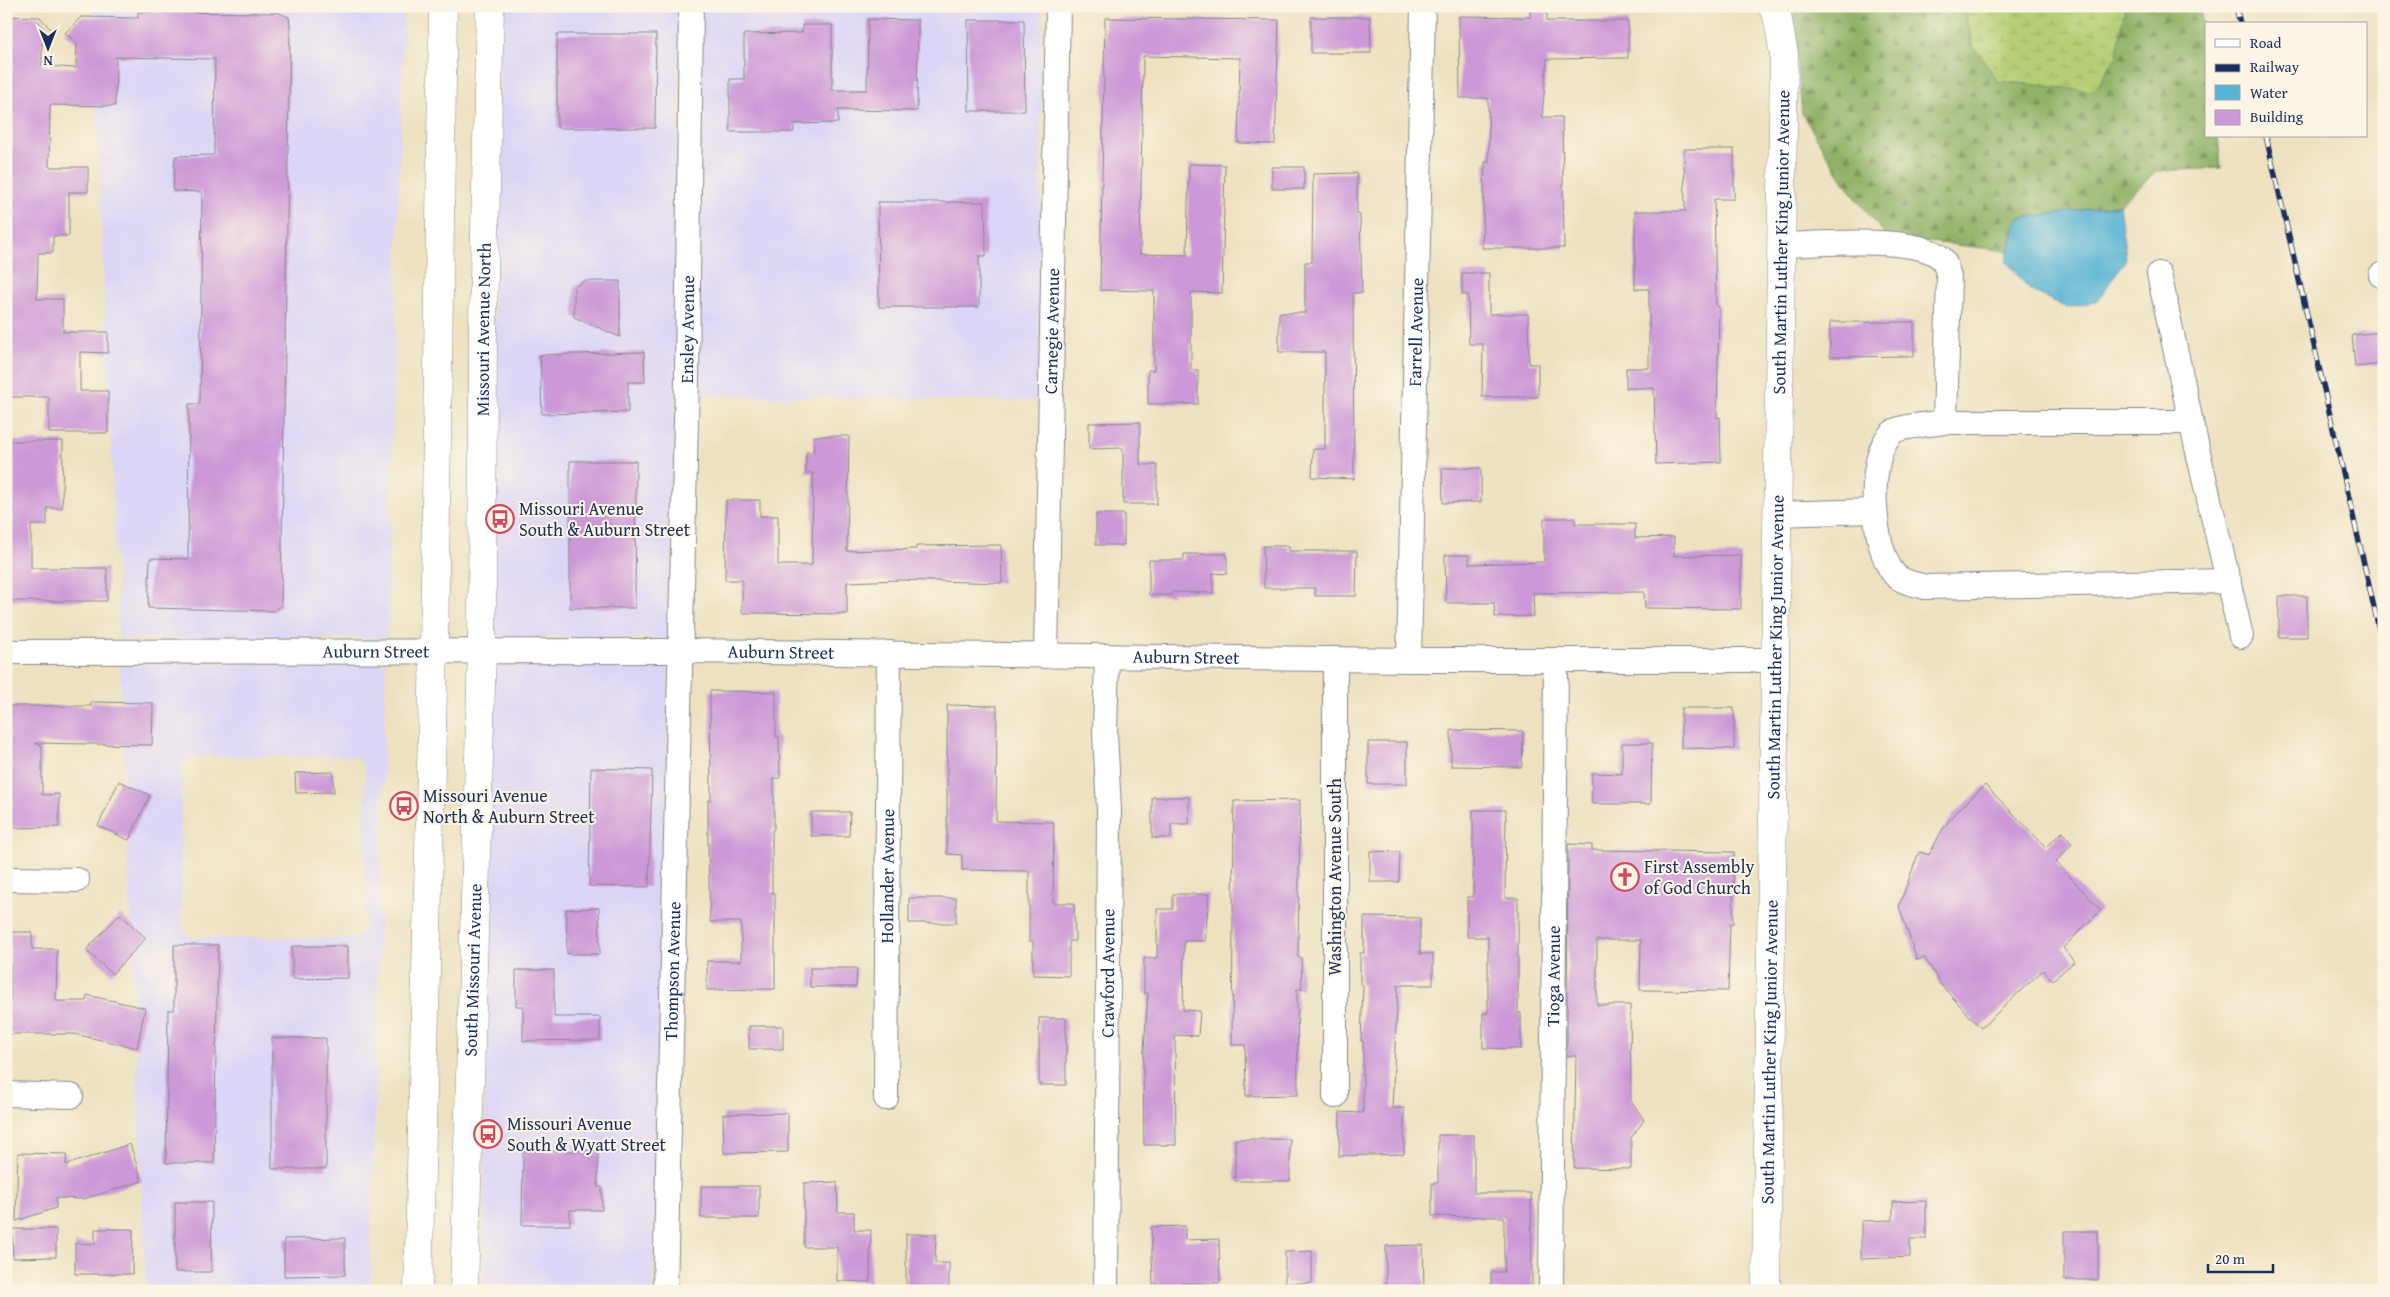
<svg xmlns="http://www.w3.org/2000/svg" width="2390" height="1297" font-family="'Gentium Book Plus',serif">
<defs>
<pattern id="forest-firs" width="22" height="20" patternUnits="userSpaceOnUse" patternTransform="scale(1.25)"><rect width="22" height="20" fill="#90b266"/><path d="M5 1l3.5 6h-7zM16 11l3.5 6h-7z" fill="#759157"/></pattern>
<pattern id="wetland-marsh" width="20" height="14" patternUnits="userSpaceOnUse" patternTransform="scale(1.25)"><rect width="20" height="14" fill="#b6cf74"/><path d="M1 5h8M5 5V1M11 12h8M15 12V8" fill="none" stroke="#9cb267"/></pattern>
</defs>
<rect width="100%" height="100%" fill="#fcf5e5"/>
<filter id="ink" filterUnits="userSpaceOnUse"><feTurbulence type="fractalNoise" baseFrequency=".02" numOctaves="2"/><feDisplacementMap in="SourceGraphic" scale="10" xChannelSelector="R" yChannelSelector="G"/><feConvolveMatrix kernelMatrix="1 2 1 2 8 2 1 2 1" color-interpolation-filters="sRGB"/></filter>
<filter id="wash" filterUnits="userSpaceOnUse"><feTurbulence type="fractalNoise" baseFrequency=".0096" numOctaves="4" result="noise"/><feDisplacementMap in="SourceGraphic" scale="20" xChannelSelector="R" yChannelSelector="G"/><feGaussianBlur stdDeviation="1.12" result="paint"/><feColorMatrix in="noise" values="0 0 0 0 0 0 0 0 0 0 0 0 0 0 0 0 0 1.4 0 .05"/><feComposite in="paint" operator="in"/></filter>
<g filter="url(#wash)">
<rect width="100%" height="100%" fill="#ede1bf"/>
<!-- built -->
<path fill="#dcd6f6" fill-rule="evenodd" d="M 92,6 L 404,6 L 387,638 L 119,639 Z
M 502,6 L 680,6 L 676,380 L 669,638 L 494,637 L 494,323 Z
M 702,6 L 1042,6 L 1039,401 L 698,395 Z
M 386,663 L 370,1291 L 146,1291 L 120,664 ZM 191,756 L 356,756 L 365,767 L 365,927 L 356,938 L 191,938 L 181,927 L 181,767 Z
M 493,663 L 669,664 L 653,1291 L 483,1291 L 488,825 Z"/>
<!-- forest -->
<path fill="url(#forest-firs)" stroke="#567062" d="M 1795,6 L 1964,6 L 1973,45 L 2117,55 L 2125,6 L 2199,6 L 2206,41 L 2206,136 L 2218,136 L 2221,168 L 2157,171 L 2119,205 L 2018,218 L 2009,251 L 1887,237 L 1848,188 L 1802,114 L 1794,20 Z"/>
<!-- wetland -->
<path fill="url(#wetland-marsh)" stroke="#687f69" d="M 1964,6 L 2125,6 L 2117,55 L 2094,91 L 1998,81 L 1973,45 Z"/>
<!-- water -->
<path fill="#56b3d4" stroke="#387199" d="M 2119,205 L 2126,259 L 2097,301 L 2067,308 L 2030,290 L 2006,261 L 2018,219 Z"/>
<g id="blocks">
<!-- building -->
<path fill="#cc98d7" d="M 1531,6 L 1547,6 L 1547,21 L 1628,21 L 1628,58 L 1547,59 L 1542,117 L 1562,117 L 1564,248 L 1482,248 L 1485,162 L 1489,162 L 1488,98 L 1460,98 L 1459,16 L 1530,17 Z
M 138,12 L 279,13 L 289,17 L 290,27 L 281,606 L 274,611 L 148,608 L 150,558 L 188,559 L 189,404 L 200,404 L 202,192 L 173,191 L 175,156 L 214,155 L 215,59 L 116,57 L 115,106 L 50,105 L 49,167 L 88,167 L 88,192 L 69,192 L 69,236 L 53,236 L 53,253 L 38,253 L 37,299 L 63,299 L 63,332 L 108,332 L 108,353 L 80,352 L 80,391 L 108,391 L 108,433 L 49,433 L 49,397 L 6,397 L 6,281 L 8,281 L 6,16 L 40,17 L 53,32 L 42,43 L 42,66 L 76,68 L 77,43 L 65,33 L 81,17 L 138,18 Z
M 1311,17 L 1370,17 L 1371,53 L 1311,53 Z
M 1105,18 L 1279,20 L 1275,144 L 1238,143 L 1240,58 L 1143,56 L 1140,254 L 1187,255 L 1189,164 L 1225,165 L 1222,293 L 1191,292 L 1191,370 L 1198,370 L 1198,404 L 1148,404 L 1148,370 L 1154,370 L 1154,291 L 1100,290 Z
M 868,19 L 918,20 L 917,111 L 838,110 L 838,123 L 794,124 L 794,132 L 730,132 L 730,79 L 744,79 L 744,34 L 802,33 L 802,25 L 832,25 L 832,90 L 867,90 Z
M 968,20 L 1024,20 L 1025,111 L 969,111 Z
M 557,34 L 656,34 L 655,128 L 557,128 Z
M 1684,149 L 1734,149 L 1734,199 L 1714,199 L 1716,306 L 1719,306 L 1717,418 L 1720,417 L 1721,462 L 1656,464 L 1654,388 L 1626,388 L 1626,368 L 1649,368 L 1649,289 L 1635,289 L 1635,211 L 1685,211 Z
M 1272,167 L 1304,167 L 1304,189 L 1272,189 Z
M 1357,173 L 1357,214 L 1360,215 L 1362,293 L 1353,293 L 1354,479 L 1312,477 L 1313,449 L 1325,449 L 1325,352 L 1279,352 L 1279,313 L 1305,313 L 1305,262 L 1312,262 L 1313,174 Z
M 878,202 L 985,202 L 986,256 L 979,256 L 979,307 L 879,307 Z
M 1462,273 L 1489,273 L 1489,314 L 1528,314 L 1529,364 L 1538,364 L 1538,397 L 1482,397 L 1483,344 L 1469,344 L 1468,295 L 1462,295 Z
M 584,281 L 620,281 L 620,337 L 574,317 L 574,287 Z
M 1830,322 L 1914,322 L 1914,356 L 1830,357 Z
M 2384,332 L 2384,364 L 2355,367 L 2352,335 Z
M 644,352 L 645,382 L 628,382 L 628,412 L 542,414 L 540,355 Z
M 1140,422 L 1140,465 L 1157,465 L 1157,504 L 1123,504 L 1123,448 L 1089,449 L 1089,423 Z
M 814,436 L 849,436 L 847,551 L 916,549 L 916,546 L 1001,545 L 1002,583 L 900,580 L 847,582 L 847,614 L 742,613 L 742,580 L 725,580 L 726,500 L 760,500 L 760,516 L 778,516 L 778,565 L 812,565 L 813,473 L 806,473 L 806,452 L 813,452 Z
M 6,441 L 63,441 L 62,508 L 47,508 L 47,525 L 31,525 L 31,568 L 107,568 L 107,601 L 6,601 Z
M 570,461 L 636,461 L 635,608 L 570,608 Z
M 1442,468 L 1481,468 L 1481,502 L 1443,503 Z
M 1096,514 L 1124,514 L 1124,545 L 1096,545 Z
M 1544,518 L 1575,518 L 1575,524 L 1635,524 L 1635,538 L 1674,537 L 1674,556 L 1741,555 L 1741,609 L 1645,608 L 1644,592 L 1533,593 L 1534,616 L 1495,617 L 1494,603 L 1446,603 L 1445,555 L 1469,555 L 1469,564 L 1544,562 Z
M 1263,546 L 1289,546 L 1289,551 L 1357,551 L 1356,596 L 1315,596 L 1315,588 L 1264,588 Z
M 1184,554 L 1227,554 L 1227,574 L 1213,573 L 1213,593 L 1172,592 L 1172,595 L 1149,595 L 1149,560 L 1184,560 Z
M 2279,596 L 2307,596 L 2307,637 L 2279,637 Z
M 710,691 L 776,692 L 776,737 L 779,737 L 780,778 L 774,778 L 774,829 L 772,830 L 772,893 L 775,893 L 775,989 L 707,990 L 707,961 L 741,961 L 741,922 L 710,922 L 708,842 L 708,800 L 711,800 Z
M 91,702 L 153,703 L 152,745 L 35,743 L 42,746 L 42,795 L 59,794 L 59,827 L 10,828 L 9,706 L 91,706 Z
M 947,705 L 997,706 L 996,821 L 1054,822 L 1053,903 L 1074,903 L 1075,941 L 1069,941 L 1069,976 L 1033,975 L 1033,941 L 1029,941 L 1029,871 L 962,870 L 962,855 L 947,854 Z
M 1681,708 L 1734,708 L 1734,749 L 1681,748 Z
M 1451,730 L 1523,731 L 1522,767 L 1451,766 Z
M 1368,742 L 1407,742 L 1407,784 L 1368,784 Z
M 1622,743 L 1652,743 L 1651,804 L 1592,804 L 1592,773 L 1622,774 Z
M 591,768 L 652,770 L 649,887 L 589,886 Z
M 333,772 L 334,792 L 296,793 L 295,773 Z
M 119,781 L 150,795 L 129,840 L 98,826 Z
M 1985,785 L 2046,847 L 2062,832 L 2072,844 L 2056,862 L 2101,910 L 2063,948 L 2075,961 L 2053,980 L 2043,970 L 1981,1028 L 1941,985 L 1925,958 L 1917,960 L 1899,906 L 1919,852 L 1929,855 L 1941,832 L 1953,815 Z
M 1152,797 L 1189,797 L 1189,824 L 1171,824 L 1171,838 L 1152,838 Z
M 1300,800 L 1298,957 L 1301,957 L 1302,989 L 1297,989 L 1298,1095 L 1246,1096 L 1245,1045 L 1232,1045 L 1234,801 Z
M 1473,810 L 1506,810 L 1505,898 L 1518,898 L 1518,1013 L 1521,1013 L 1521,1049 L 1483,1048 L 1483,1013 L 1488,1013 L 1488,937 L 1467,937 L 1467,897 L 1473,897 Z
M 811,812 L 850,812 L 849,836 L 811,836 Z
M 1568,844 L 1592,845 L 1592,850 L 1734,852 L 1733,924 L 1730,923 L 1728,991 L 1640,990 L 1641,940 L 1597,940 L 1597,1005 L 1630,1005 L 1631,1100 L 1644,1120 L 1631,1138 L 1631,1169 L 1574,1168 L 1576,1056 L 1567,1056 Z
M 1370,851 L 1400,852 L 1399,882 L 1370,882 Z
M 1173,894 L 1209,894 L 1205,941 L 1184,941 L 1183,1010 L 1200,1011 L 1198,1036 L 1175,1035 L 1176,1145 L 1144,1145 L 1143,1063 L 1148,993 L 1144,993 L 1144,958 L 1157,958 L 1157,909 L 1173,909 Z
M 909,898 L 956,898 L 956,923 L 909,923 Z
M 599,908 L 600,954 L 567,954 L 566,909 Z
M 120,914 L 146,938 L 112,974 L 86,950 Z
M 1364,917 L 1420,918 L 1420,954 L 1433,954 L 1433,985 L 1398,985 L 1392,1108 L 1404,1108 L 1404,1154 L 1339,1156 L 1340,1112 L 1363,1113 L 1363,1041 L 1361,1041 L 1363,985 L 1360,984 L 1360,953 L 1364,953 Z
M 10,932 L 32,932 L 32,949 L 57,949 L 56,1001 L 86,1001 L 87,995 L 145,1008 L 137,1048 L 74,1034 L 6,1034 L 6,1001 L 10,1001 Z
M 174,945 L 218,945 L 214,1163 L 166,1163 L 168,1010 L 174,1010 Z
M 292,946 L 348,946 L 348,978 L 292,979 Z
M 810,968 L 857,968 L 856,987 L 810,987 Z
M 516,970 L 554,970 L 554,1017 L 600,1017 L 600,1040 L 523,1041 L 523,1006 L 516,1006 Z
M 1039,1018 L 1066,1018 L 1066,1085 L 1039,1085 Z
M 749,1026 L 783,1026 L 783,1049 L 749,1049 Z
M 272,1038 L 326,1038 L 326,1169 L 272,1169 Z
M 788,1113 L 788,1152 L 724,1153 L 723,1114 Z
M 1438,1135 L 1474,1135 L 1474,1193 L 1531,1193 L 1532,1291 L 1491,1291 L 1491,1272 L 1504,1272 L 1504,1217 L 1432,1216 L 1432,1183 L 1438,1183 Z
M 1235,1139 L 1290,1139 L 1290,1181 L 1235,1181 Z
M 130,1144 L 142,1181 L 84,1199 L 56,1198 L 56,1208 L 16,1221 L 18,1153 L 67,1154 L 66,1165 Z
M 523,1151 L 598,1151 L 598,1187 L 602,1187 L 602,1210 L 570,1210 L 570,1225 L 522,1225 Z
M 837,1182 L 838,1212 L 854,1212 L 854,1230 L 871,1230 L 870,1282 L 837,1281 L 837,1247 L 804,1247 L 804,1183 Z
M 701,1186 L 759,1186 L 759,1218 L 701,1218 Z
M 1926,1201 L 1926,1239 L 1910,1239 L 1910,1257 L 1861,1259 L 1861,1221 L 1893,1220 L 1893,1202 Z
M 175,1202 L 212,1202 L 211,1272 L 175,1272 Z
M 1185,1226 L 1185,1240 L 1219,1239 L 1220,1283 L 1153,1284 L 1151,1227 Z
M 12,1229 L 56,1229 L 56,1257 L 13,1258 Z
M 95,1229 L 133,1229 L 132,1274 L 75,1274 L 75,1243 L 95,1244 Z
M 2064,1231 L 2098,1231 L 2098,1280 L 2064,1280 Z
M 906,1234 L 936,1234 L 935,1263 L 949,1263 L 949,1291 L 906,1291 Z
M 345,1238 L 345,1275 L 284,1276 L 284,1239 Z
M 1423,1245 L 1424,1289 L 1386,1290 L 1386,1246 Z
M 1312,1251 L 1312,1283 L 1285,1283 L 1285,1252 Z"/>
</g>
</g>
<g filter="url(#ink)">
<use href="#blocks" fill-opacity="0" stroke="#84888e" stroke-width="1"/>
<g fill="none" stroke-linecap="round" stroke-linejoin="round">
<defs>
<g id="street">
<path d="M 1780,245 C 1814,245 1923,233 1944,261 C 1946,265 1947,272 1949,276 L 1945,422 L 2191,422 L 2241,636"/>
<path d="M 2159,274 L 2191,422"/>
<path d="M 2381,275 L 2384,275"/>
<path d="M 1945,422 C 1934,424 1900,426 1893,432 C 1865,455 1872,548 1894,574 C 1901,582 1915,584 1925,587 L 2229,581"/>
<path d="M 1776,514 L 1874,511"/>
<path id="s1" d="M 6,652 L 680,651 L 1409,660 L 1774,660"/>
<path id="s2" d="M 1046,656 L 1058,6"/>
<path id="s3" d="M 1409,660 L 1423,6"/>
<path d="M 6,879 L 77,880"/>
<path d="M 6,1094 L 71,1096"/>
<path d="M 1335,1096 L 1335,659"/>
<path id="s4" d="M 886,1098 L 889,653"/>
<path id="s5" d="M 665,1291 L 687,380 L 691,6"/>
<path id="s6" d="M 1106,1291 L 1109,810 L 1105,733 L 1107,656"/>
<path id="s7" d="M 1551,1291 L 1556,661"/>
</g>
<g id="secondary">
<path id="s8" d="M 1766,1291 L 1784,54 L 1777,15 L 1772,6"/>
</g>
<g id="primary">
<path d="M 418,1291 L 434,650 L 443,6"/>
<path id="s9" d="M 464,1291 L 482,650 L 483,322 L 490,6"/>
</g>
</defs>
<!-- street casing -->
<use href="#street" stroke="#84888e" stroke-width="26"/>
<!-- secondary casing -->
<use href="#secondary" stroke="#84888e" stroke-width="29"/>
<!-- primary casing -->
<use href="#primary" stroke="#84888e" stroke-width="29"/>
<!-- street -->
<use href="#street" stroke="#fff" stroke-width="24"/>
<!-- secondary -->
<use href="#secondary" stroke="#fff" stroke-width="28"/>
<!-- primary -->
<use href="#primary" stroke="#fff" stroke-width="28"/>
<defs>
<path id="rail" d="M 2236,6 L 2240,24
M 2266,136 L 2384,651"/>
</defs>
<!-- rail casing -->
<use href="#rail" stroke="#1b2f5e" stroke-width="5.5"/>
<!-- rail -->
<use href="#rail" stroke="#fcf5e5" stroke-width="4" stroke-dasharray="11" stroke-linecap="butt"/>
</g>
</g>
<!-- icons -->
<defs>
<symbol id="bus-ring" viewBox="-11 -11 22 22"><circle r="9.5" fill="#fcf5e5" stroke="#d1495b" stroke-width="1.5"/><path d="M-5-6H5V4H4V6H2V4H-2V6H-4V4H-5ZM-3.5-4V0h7V-4ZM-3.5 1.2v1.5H-2V1.2ZM2 1.2v1.5H3.5V1.2Z" fill="#d1495b"/></symbol>
<symbol id="church-ring" viewBox="-11 -11 22 22"><circle r="9.5" fill="#fcf5e5" stroke="#d1495b" stroke-width="1.5"/><path d="M-1.2-6h2.4v3.5h3.3v2.4h-3.3V6h-2.4V-.1h-3.3v-2.4h3.3Z" fill="#d1495b"/></symbol>
</defs>
<g fill-rule="evenodd">
<use href="#bus-ring" x="484" y="503" width="32" height="32"/>
<use href="#bus-ring" x="388" y="790" width="32" height="32"/>
<use href="#church-ring" x="1609" y="861" width="32" height="32"/>
<use href="#bus-ring" x="472" y="1118" width="32" height="32"/>
</g>
<g text-anchor="middle" stroke-width="4" stroke-linejoin="round" paint-order="stroke">
<!-- street labels -->
<g font-size="18" fill="#1b2f5e" stroke="#fcf5e5">
<text dy="6" stroke="none"><textPath href="#s8" startOffset="1049">South Martin Luther King Junior Avenue</textPath></text>
<text dy="6" stroke="none"><textPath href="#s9" startOffset="962">Missouri Avenue North</textPath></text>
<text dy="6" stroke="none"><textPath href="#s5" startOffset="962">Ensley Avenue</textPath></text>
<text dy="6" stroke="none"><textPath href="#s2" startOffset="325">Carnegie Avenue</textPath></text>
<text dy="6" stroke="none"><textPath href="#s3" startOffset="328">Farrell Avenue</textPath></text>
<text dy="6" stroke="none"><textPath href="#s8" startOffset="644">South Martin Luther King Junior Avenue</textPath></text>
<text dy="6" stroke="none"><textPath href="#s1" startOffset="370">Auburn Street</textPath></text>
<text dy="6" stroke="none"><textPath href="#s1" startOffset="775">Auburn Street</textPath></text>
<text dy="6" stroke="none"><textPath href="#s1" startOffset="1180">Auburn Street</textPath></text>
<text dy="6" stroke="none"><textPath href="#s4" startOffset="222">Hollander Avenue</textPath></text>
<text transform="translate(1335 877) rotate(-90)" y="6">Washington Avenue South</text>
<text dy="6" stroke="none"><textPath href="#s9" startOffset="321">South Missouri Avenue</textPath></text>
<text dy="6" stroke="none"><textPath href="#s5" startOffset="320">Thompson Avenue</textPath></text>
<text dy="6" stroke="none"><textPath href="#s6" startOffset="318">Crawford Avenue</textPath></text>
<text dy="6" stroke="none"><textPath href="#s7" startOffset="315">Tioga Avenue</textPath></text>
<text dy="6" stroke="none"><textPath href="#s8" startOffset="239">South Martin Luther King Junior Avenue</textPath></text>
</g>
<!-- poi labels -->
<g font-size="18" fill="#1b2f5e" stroke="#fcf5e5" text-anchor="start">
<text x="519" y="515">Missouri Avenue<tspan x="519" dy="21">South &amp; Auburn Street</tspan></text>
<text x="423" y="802">Missouri Avenue<tspan x="423" dy="21">North &amp; Auburn Street</tspan></text>
<text x="1644" y="873">First Assembly<tspan x="1644" dy="21">of God Church</tspan></text>
<text x="507" y="1130">Missouri Avenue<tspan x="507" dy="21">South &amp; Wyatt Street</tspan></text>
</g>
</g>
<!-- margin -->
<rect width="2390" height="1297" fill="none" stroke="#fcf5e5" stroke-width="25"/>
<!-- legend -->
<rect x="2205" y="22" width="162" height="115" fill="#fcf5e5" stroke="#a2a6af"/>
<rect x="2215" y="39" width="25" height="8" fill="#ffffff" stroke="#a2a6af"/>
<text x="2250" y="48" font-size="15" fill="#1b2f5e">Road</text>
<rect x="2215" y="64" width="25" height="8" fill="#1b2f5e" stroke="#a2a6af"/>
<text x="2250" y="72" font-size="15" fill="#1b2f5e">Railway</text>
<rect x="2215" y="85" width="25" height="15" fill="#56b3d4" stroke="#a2a6af"/>
<text x="2250" y="98" font-size="15" fill="#1b2f5e">Water</text>
<rect x="2215" y="110" width="25" height="15" fill="#cc98d7" stroke="#a2a6af"/>
<text x="2250" y="122" font-size="15" fill="#1b2f5e">Building</text>
<!-- north arrow -->
<g transform="translate(48 48) rotate(180)" stroke="#fcf5e5" stroke-width="4" paint-order="stroke">
<path d="M0-4L9 19L0 12L-9 19Z" fill="#1b2f5e"/>
<text y="-8" font-size="14" font-weight="bold" text-anchor="middle" fill="#1b2f5e">N</text>
</g>
<!-- scale -->
<path d="M2208 1264v8h65v-8" fill="none" stroke="#1b2f5e" stroke-width="2.5"/>
<text x="2215" y="1264" font-size="15" fill="#1b2f5e" stroke="#fcf5e5" stroke-width="4" paint-order="stroke">20 m</text>
</svg>
